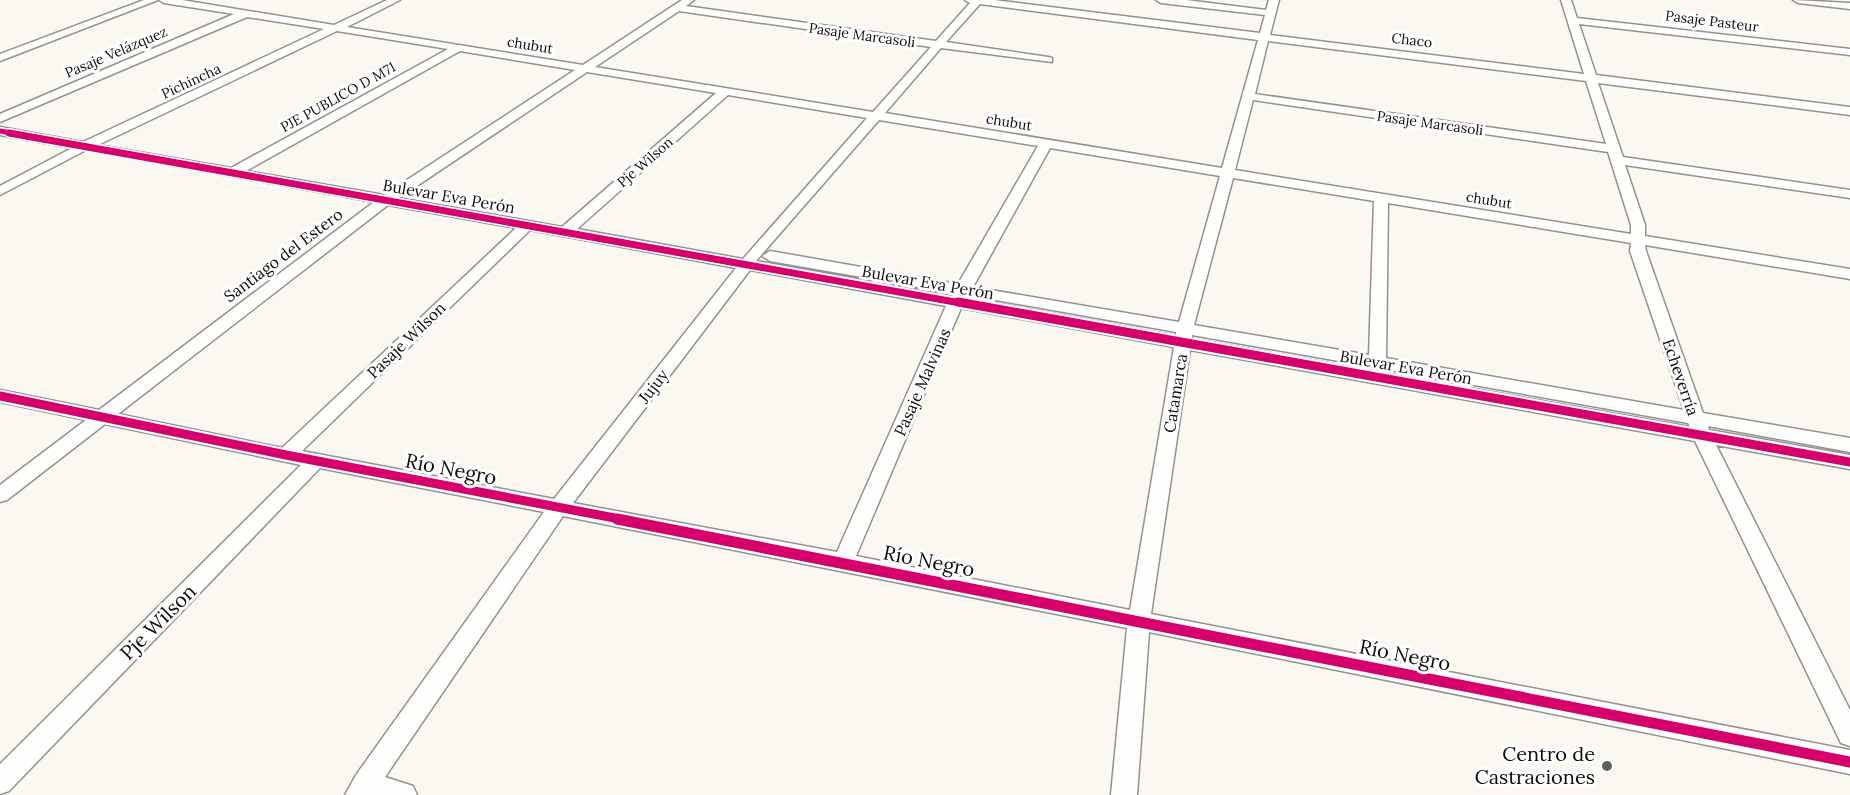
<svg xmlns="http://www.w3.org/2000/svg" width="1850" height="795" font-family="Lora,serif">
<rect width="100%" height="100%" fill="#faf8f0"/>
<g fill="none" stroke-linecap="round" stroke-linejoin="round">
<defs>
<path id="street" d="M 144,0 L 158,0 L 0,61 L 0,54 Z
M 159,0 L 182,0 L 334,25 L 387,0 L 400,0 L 347,27 L 583,65 L 682,0 L 694,0 L 686,6 L 936,41 L 970,3 L 965,0 L 994,0 L 1260,33 L 1265,15 L 1161,3 L 1156,0 L 1186,0 L 1266,10 L 1269,0 L 1279,0 L 1270,35 L 1584,74 L 1561,0 L 1571,0 L 1577,18 L 1850,49 L 1850,55 L 1579,24 L 1596,75 L 1850,107 L 1850,115 L 1598,83 L 1623,157 L 1850,190 L 1850,198 L 1625,165 L 1645,225 L 1645,236 L 1850,269 L 1850,279 L 1645,245 L 1646,251 L 1703,413 L 1850,438 L 1850,452 L 1708,426 L 1709,430 L 1850,455 L 1850,469 L 1716,445 L 1850,710 L 1850,746 L 1841,743 L 1695,441 L 1190,350 L 1151,614 L 1850,750 L 1850,774 L 1149,632 L 1137,795 L 1111,795 L 1127,628 L 563,516 L 385,777 L 413,786 L 417,795 L 345,795 L 356,775 L 544,512 L 320,468 L 9,791 L 0,794 L 0,764 L 301,465 L 105,424 L 7,500 L 0,502 L 0,485 L 86,420 L 0,402 L 0,390 L 99,410 L 374,202 L 86,150 L 0,195 L 0,186 L 72,148 L 0,135 L 0,127 L 83,142 L 324,29 L 247,17 L 0,122 L 0,114 L 234,14 L 164,3 ZM 980,4 L 1258,40 L 1222,168 L 885,113 L 941,48 L 1052,62 L 1052,58 L 1048,57 L 946,42 ZM 679,11 L 931,47 L 873,112 L 595,67 ZM 337,31 L 448,49 L 231,168 L 98,145 ZM 1268,41 L 1586,81 L 1606,144 L 1255,94 ZM 460,51 L 575,70 L 384,195 L 246,171 ZM 587,72 L 716,93 L 562,227 L 399,198 ZM 728,95 L 867,118 L 743,259 L 577,229 ZM 1253,100 L 1608,152 L 1631,225 L 1631,234 L 1235,170 ZM 879,120 L 1038,146 L 958,284 L 770,251 L 762,256 L 770,261 L 953,293 L 952,296 L 756,261 ZM 1050,148 L 1220,176 L 1179,322 L 973,287 ZM 1233,178 L 1374,201 L 1369,355 L 1194,325 ZM 1388,203 L 1631,243 L 1630,251 L 1684,410 L 1386,358 ZM 388,205 L 516,228 L 282,448 L 118,414 ZM 530,230 L 736,268 L 554,499 L 302,451 ZM 750,270 L 946,306 L 837,552 L 573,503 ZM 968,295 L 1176,332 L 1176,336 L 966,298 ZM 961,308 L 1174,347 L 1130,610 L 856,556 ZM 1192,335 L 1688,423 L 1690,427 L 1192,339 Z
M 1793,0 L 1850,3 L 1850,9 L 1798,3 Z"/>
</defs>
<!-- street casing -->
<use href="#street" stroke="#93928f" stroke-width="3"/>
<!-- street -->
<use href="#street" fill="#fefefd" fill-rule="evenodd"/>
<defs>
<path id="cycleway-far3" d="M 0,131 L 17,134"/>
<path id="cycleway-far2" d="M 9,133 L 966,304"/>
<path id="cycleway-far1" d="M 958,302 L 1850,462
M 0,396 L 286,455 L 625,520"/>
<path id="cycleway" d="M 617,519 L 1850,762"/>
</defs>
<!-- cycleway-far3 casing -->
<use href="#cycleway-far3" stroke="#fff" stroke-width="8"/>
<!-- cycleway-far2 casing -->
<use href="#cycleway-far2" stroke="#fff" stroke-width="10"/>
<!-- cycleway-far1 casing -->
<use href="#cycleway-far1" stroke="#fff" stroke-width="13"/>
<!-- cycleway casing -->
<use href="#cycleway" stroke="#fff" stroke-width="15"/>
<!-- cycleway-far3 -->
<use href="#cycleway-far3" stroke="#d6006c" stroke-width="5"/>
<!-- cycleway-far2 -->
<use href="#cycleway-far2" stroke="#d6006c" stroke-width="7"/>
<!-- cycleway-far1 -->
<use href="#cycleway-far1" stroke="#d6006c" stroke-width="9"/>
<!-- cycleway -->
<use href="#cycleway" stroke="#d6006c" stroke-width="11"/>
</g>
<!-- markers -->
<circle fill="#5f5f5c" stroke="#fff" stroke-width="2" cx="1607" cy="766" r="6"/>
<g text-anchor="middle" stroke-width="6" stroke-linejoin="round" paint-order="stroke">
<!-- far-street labels -->
<g font-size="14" fill="#0c0c0c" stroke="#fff">
<text transform="translate(1712 21) rotate(7)" y="5">Pasaje Pasteur</text>
<text transform="translate(862 35) rotate(8)" y="5">Pasaje Marcasoli</text>
<text transform="translate(1412 40) rotate(7)" y="5">Chaco</text>
<text transform="translate(530 45) rotate(9)" y="5">chubut</text>
<text transform="translate(116 52) rotate(-23)" y="5">Pasaje Velázquez</text>
<text transform="translate(191 81) rotate(-25)" y="5">Pichincha</text>
<text transform="translate(338 97) rotate(-29)" y="5">PJE PUBLICO D M71</text>
<text transform="translate(1009 122) rotate(9)" y="5">chubut</text>
<text transform="translate(1430 123) rotate(8)" y="5">Pasaje Marcasoli</text>
<text transform="translate(645 162) rotate(-41)" y="5">Pje Wilson</text>
<text transform="translate(1489 200) rotate(9)" y="5">chubut</text>
</g>
<!-- street labels -->
<g font-size="16" fill="#0c0c0c" stroke="#fff">
<text transform="translate(449 196) rotate(10)" y="6">Bulevar Eva Perón</text>
<text transform="translate(283 255) rotate(-37)" y="6">Santiago del Estero</text>
<text transform="translate(928 282) rotate(10)" y="6">Bulevar Eva Perón</text>
<text transform="translate(406 340) rotate(-44)" y="6">Pasaje Wilson</text>
<text transform="translate(1406 367) rotate(10)" y="6">Bulevar Eva Perón</text>
<text transform="translate(1681 377) rotate(71)" y="6">Echeverría</text>
<text transform="translate(922 382) rotate(-66)" y="6">Pasaje Malvinas</text>
<text transform="translate(653 386) rotate(-52)" y="6">Jujuy</text>
<text transform="translate(1175 393) rotate(-81)" y="6">Catamarca</text>
</g>
<!-- near-street labels -->
<g font-size="20" fill="#0c0c0c" stroke="#fff">
<text transform="translate(451 469) rotate(11)" y="7">Río Negro</text>
<text transform="translate(929 561) rotate(11)" y="7">Río Negro</text>
<text transform="translate(158 622) rotate(-45)" y="7">Pje Wilson</text>
<text transform="translate(1405 655) rotate(11)" y="7">Río Negro</text>
</g>
<!-- near-poi labels -->
<g font-size="20" fill="#0c0c0c" stroke="#fff" text-anchor="end">
<text x="1595" y="761">Centro de<tspan x="1595" dy="23">Castraciones</tspan></text>
</g>
</g>
</svg>
